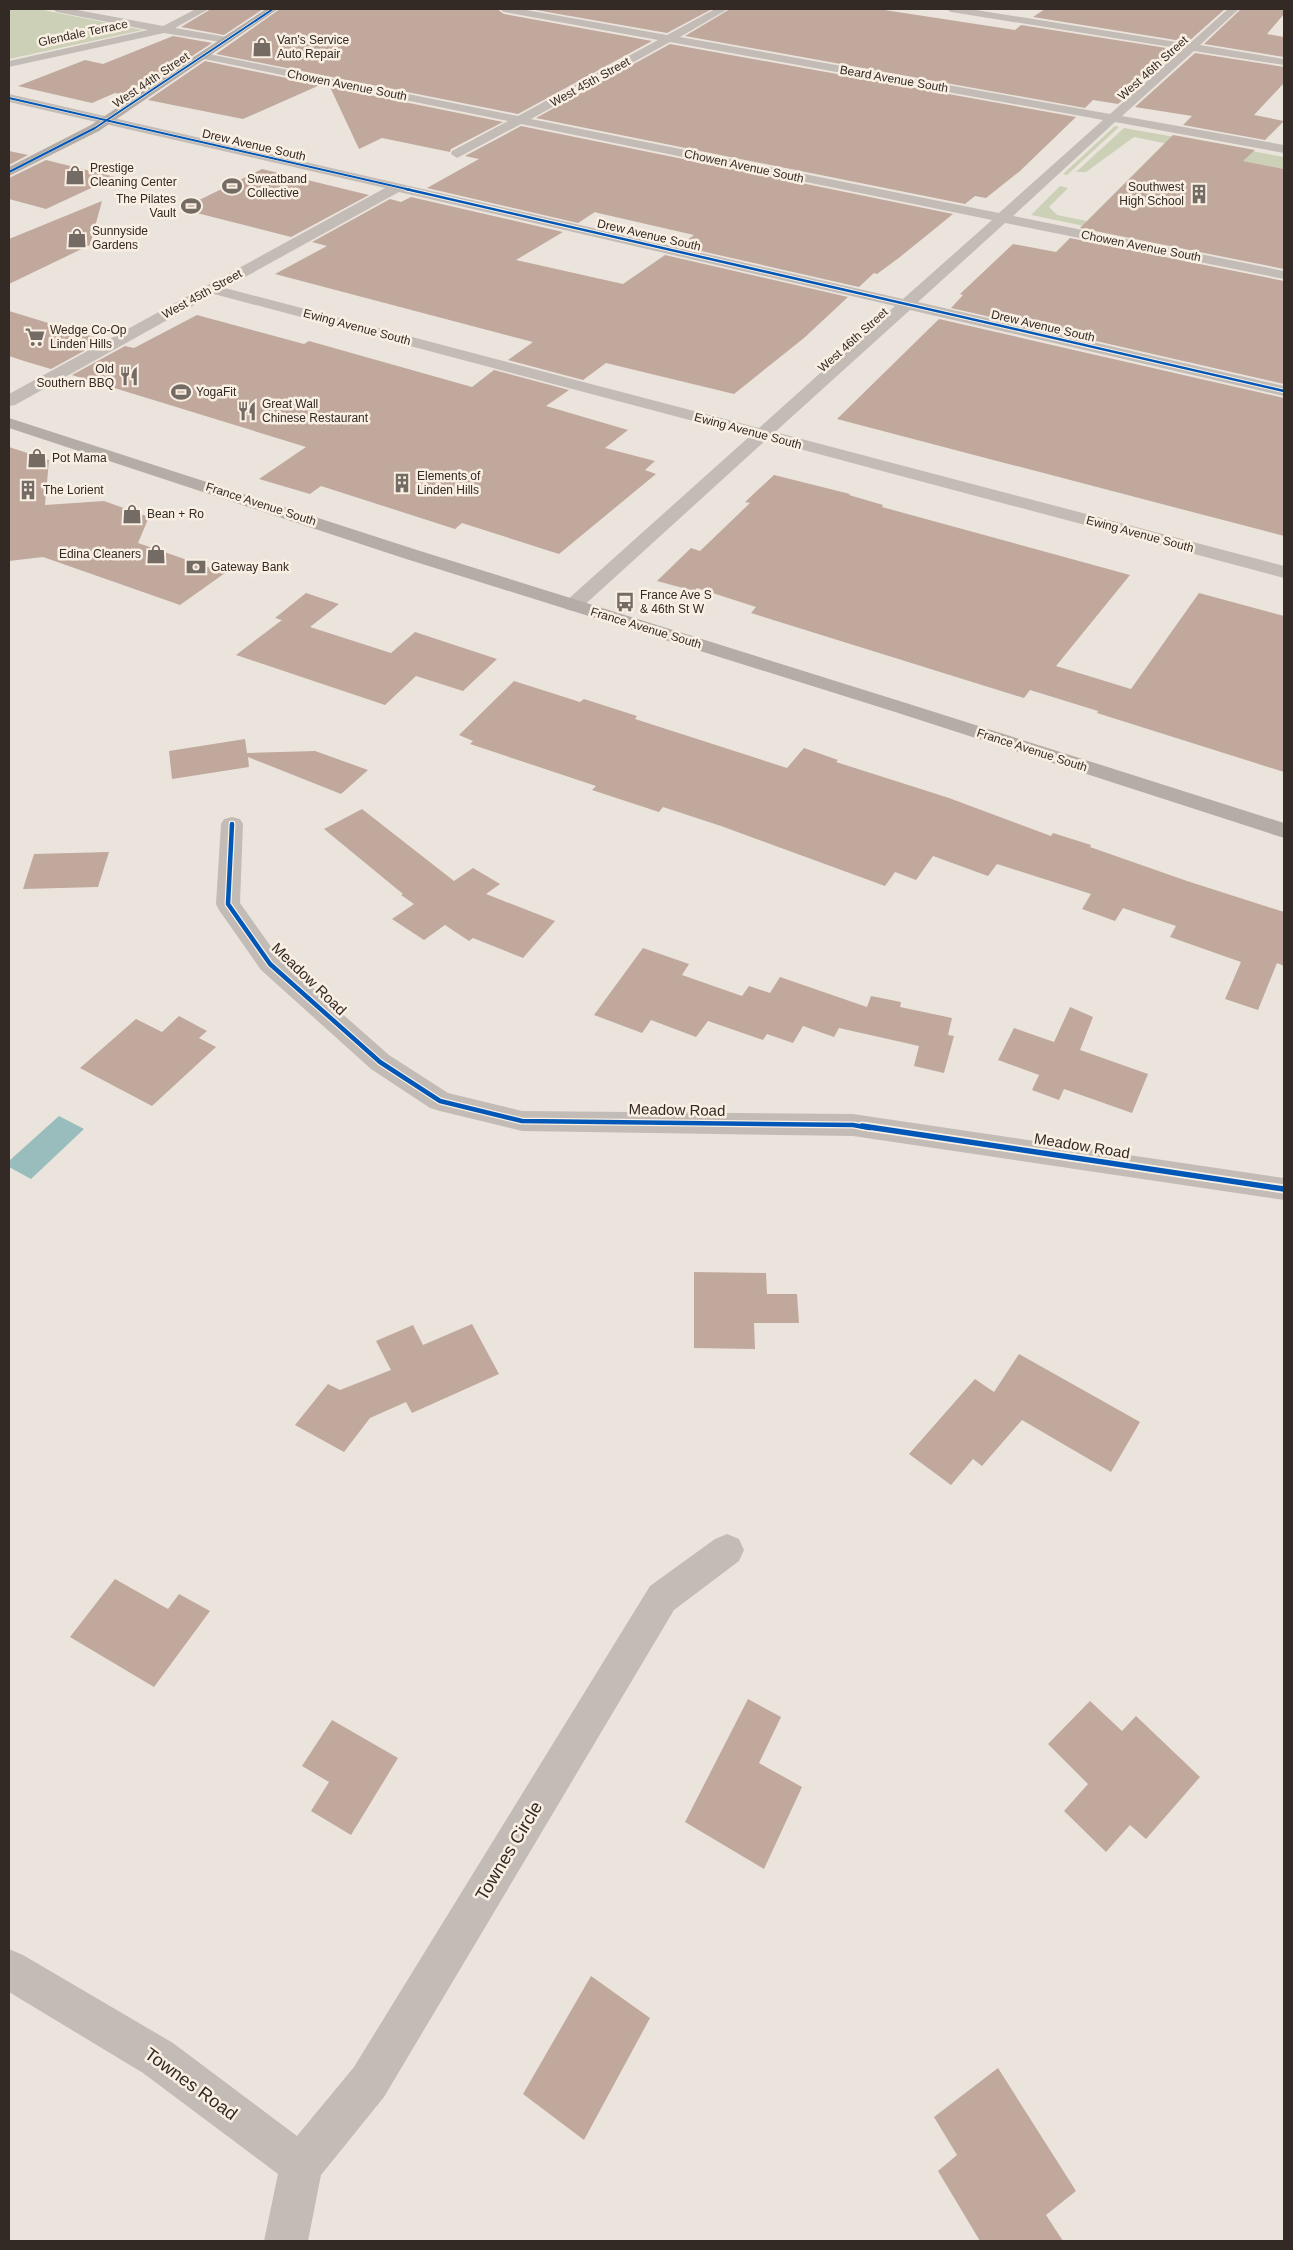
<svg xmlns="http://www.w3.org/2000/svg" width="1293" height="2250" font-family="Helvetica,sans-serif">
<rect width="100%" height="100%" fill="#ebe4dc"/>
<!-- green -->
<path fill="#ccd0b6" d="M 9,9 L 38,9 L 143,30 L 9,59 Z
M 1115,126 L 1119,127 L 1067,175 L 1063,174 Z
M 1124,128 L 1209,143 L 1202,151 L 1134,137 L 1086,172 L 1076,172 Z
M 1218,145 L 1284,157 L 1284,169 L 1210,155 Z
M 1060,186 L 1068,188 L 1049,207 L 1057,215 L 1092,222 L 1123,234 L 1031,215 Z"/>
<!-- water -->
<path fill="#98bdbc" d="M 59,1116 L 84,1129 L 31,1179 L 9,1167 L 9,1161 Z"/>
<!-- building -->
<path fill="#c0a89d" d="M 211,9 L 263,9 L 224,35 L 181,27 Z
M 280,9 L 497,9 L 504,14 L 652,41 L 518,114 L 216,54 Z
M 530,9 L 712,9 L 667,33 Z
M 730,9 L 878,9 L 1015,30 L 1021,25 L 1179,50 L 1118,104 L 1093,100 L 1085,108 L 685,36 Z
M 1045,9 L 1225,9 L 1188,42 L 1033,17 Z
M 1241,9 L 1284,9 L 1284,14 L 1267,34 L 1284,37 L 1284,57 L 1204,44 Z
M 173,36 L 212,43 L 131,96 L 115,93 L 92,103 L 18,86 L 85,60 L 103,64 Z
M 670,44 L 1076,117 L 1020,171 L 986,198 L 975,196 L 965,204 L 536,118 Z
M 1195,53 L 1284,67 L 1284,83 L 1254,115 L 1284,121 L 1265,140 L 1183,125 L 1192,116 L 1135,107 Z
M 205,61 L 320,85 L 243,119 L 148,100 Z
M 330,87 L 503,122 L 451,149 L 450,152 L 382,138 L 359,149 Z
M 521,126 L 953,214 L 900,257 L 877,274 L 874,273 L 859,287 L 679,246 L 694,235 L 598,213 L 595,212 L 578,223 L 427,188 L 479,159 L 465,156 Z
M 1173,135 L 1255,150 L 1243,161 L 1284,169 L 1284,269 L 1080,228 Z
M 9,151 L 28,155 L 9,165 Z
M 46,160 L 115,177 L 46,209 L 9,199 L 9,178 Z
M 262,169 L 369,195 L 291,237 L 181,209 Z
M 411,197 L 563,232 L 516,260 L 623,284 L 665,255 L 848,297 L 804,338 L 734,394 L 606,363 L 583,380 L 508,360 L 533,342 L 275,274 L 327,246 L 312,242 L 390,199 L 401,202 Z
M 102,201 L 90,245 L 9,284 L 9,239 Z
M 1070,238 L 1284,281 L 1284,384 L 951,308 L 963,295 L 960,294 L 1013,244 L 1056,252 Z
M 9,311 L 104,340 L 51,369 L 24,361 L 9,356 Z
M 197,315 L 304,344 L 309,341 L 472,387 L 494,370 L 569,390 L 546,406 L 628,430 L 605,448 L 655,461 L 645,470 L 656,474 L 559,554 L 462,523 L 455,529 L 321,486 L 310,494 L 259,479 L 306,447 L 72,375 L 125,346 L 134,348 Z
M 939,319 L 1284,398 L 1284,536 L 837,419 Z
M 9,447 L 49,460 L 45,505 L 104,501 L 149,517 L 138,543 L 225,573 L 180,605 L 43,557 L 9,561 Z
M 774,475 L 850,494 L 849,495 L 883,505 L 882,507 L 1130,575 L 1056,666 L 1131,689 L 1199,593 L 1284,616 L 1284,772 L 1097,713 L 1098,711 L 1030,690 L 1024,698 L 751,613 L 756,607 L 697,588 L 694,591 L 657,581 L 691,548 L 700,551 L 750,503 L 745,502 Z
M 306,593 L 339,604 L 310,627 L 391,653 L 415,632 L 497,659 L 463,691 L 416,676 L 385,705 L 236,655 L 282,620 L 275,618 Z
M 514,681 L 580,702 L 584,699 L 637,716 L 635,719 L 787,768 L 804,748 L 838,760 L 836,762 L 949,798 L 1051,836 L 1053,833 L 1091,845 L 1090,847 L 1187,881 L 1284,912 L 1284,966 L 1277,963 L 1258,1010 L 1225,999 L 1241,962 L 1170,937 L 1176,926 L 1123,908 L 1115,921 L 1082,909 L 1091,894 L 997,864 L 988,876 L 933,856 L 916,880 L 895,872 L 885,886 L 721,826 L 663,807 L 659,812 L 592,790 L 596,786 L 470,744 L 473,741 L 459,735 Z
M 245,739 L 247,753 L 315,751 L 368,770 L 341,794 L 248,757 L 249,767 L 172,779 L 169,751 Z
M 362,809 L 454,881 L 473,868 L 500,884 L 486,894 L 555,921 L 523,958 L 473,938 L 469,941 L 445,925 L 424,940 L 392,919 L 414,904 L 401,895 L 403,894 L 324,829 Z
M 109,852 L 98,887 L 23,889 L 34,854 Z
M 643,948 L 689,964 L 682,975 L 742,996 L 749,986 L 770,993 L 780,977 L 867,1007 L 871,996 L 901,1002 L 900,1007 L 952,1018 L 948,1035 L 954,1036 L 944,1073 L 914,1066 L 919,1046 L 839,1028 L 834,1037 L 803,1026 L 793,1043 L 767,1034 L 763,1040 L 708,1021 L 696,1037 L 651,1020 L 642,1033 L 594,1015 Z
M 1070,1007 L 1093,1017 L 1080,1050 L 1148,1074 L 1132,1113 L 1064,1089 L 1059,1100 L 1032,1090 L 1039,1075 L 998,1060 L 1014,1028 L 1054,1042 Z
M 179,1016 L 207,1031 L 199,1038 L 216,1047 L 152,1106 L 80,1068 L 136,1019 L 162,1032 Z
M 694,1272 L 766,1273 L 767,1294 L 797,1294 L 799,1323 L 754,1323 L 755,1349 L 694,1348 Z
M 472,1324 L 499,1374 L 412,1413 L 406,1402 L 370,1418 L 344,1452 L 295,1425 L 328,1384 L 340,1390 L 391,1370 L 376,1341 L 413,1325 L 423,1345 Z
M 1019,1354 L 1140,1422 L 1111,1472 L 1022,1420 L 982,1466 L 973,1459 L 951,1485 L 909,1454 L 975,1379 L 994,1392 Z
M 115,1579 L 168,1609 L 179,1594 L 210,1611 L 154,1687 L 70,1637 Z
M 748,1699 L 781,1717 L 759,1763 L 802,1787 L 764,1869 L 685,1822 Z
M 1090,1701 L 1122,1731 L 1136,1716 L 1200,1777 L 1146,1839 L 1130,1825 L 1106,1852 L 1064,1811 L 1088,1784 L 1048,1744 Z
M 332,1720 L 398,1758 L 351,1835 L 311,1811 L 329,1782 L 302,1766 Z
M 591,1976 L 650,2018 L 584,2140 L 523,2094 Z
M 998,2068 L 1076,2191 L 1046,2215 L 1063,2241 L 980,2241 L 938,2171 L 957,2155 L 934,2117 Z"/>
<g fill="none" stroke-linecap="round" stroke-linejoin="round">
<!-- street -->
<path fill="#c3bcb6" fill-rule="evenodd" d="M 52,9 L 72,9 L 163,26 L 196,9 L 209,9 L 175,28 L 227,37 L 233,40 L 227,43 L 164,33 L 9,67 L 9,61 L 148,30 L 57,12 Z
M 499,9 L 521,9 L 667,35 L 715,9 L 728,9 L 680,37 L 1110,114 L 1183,49 L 951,12 L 946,9 L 970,9 L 1189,44 L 1228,9 L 1239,9 L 1200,45 L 1284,59 L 1284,65 L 1194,51 L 1122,116 L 1284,145 L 1284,153 L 1115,122 L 1013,216 L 1284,271 L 1284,279 L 1005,223 L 918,302 L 1284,386 L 1284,396 L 910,310 L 775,432 L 1284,566 L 1284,578 L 766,440 L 580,609 L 573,611 L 566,609 L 563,605 L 566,601 L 750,436 L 214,294 L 15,405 L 9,406 L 9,394 L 385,188 L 9,102 L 9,94 L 903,299 L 992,220 L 521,124 L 457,158 L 451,154 L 452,151 L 508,121 L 204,59 L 198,56 L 204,53 L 518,116 L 658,40 L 504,12 ZM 670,42 L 1103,120 L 999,213 L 531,119 ZM 399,192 L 895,306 L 759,428 L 225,288 Z
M 232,817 L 240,819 L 243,824 L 240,903 L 279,958 L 389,1055 L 448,1093 L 522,1111 L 853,1114 L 1284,1178 L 1284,1200 L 853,1136 L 522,1131 L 440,1111 L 430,1108 L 371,1069 L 261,970 L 219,910 L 216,904 L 221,824 L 224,819 Z
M 727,1534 L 739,1539 L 744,1550 L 739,1561 L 674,1610 L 384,2097 L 321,2175 L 308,2241 L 264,2241 L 278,2174 L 143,2073 L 9,1992 L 9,1949 L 23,1955 L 173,2043 L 297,2136 L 354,2067 L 650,1586 L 715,1539 Z"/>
<!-- secondary -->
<path fill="#b4aca6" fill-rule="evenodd" d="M 266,9 L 278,9 L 99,131 L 9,176 L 9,167 L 91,125 Z
M 9,418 L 417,550 L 906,703 L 1284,823 L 1284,838 L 892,711 L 403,558 L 9,428 Z"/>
<defs>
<path id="cycleway-far3" d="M 9,98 L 411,190
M 9,172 L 95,128 L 273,9"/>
<path id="cycleway-far2" d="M 406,189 L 1284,391"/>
<path id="cycleway-far1" d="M 232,824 L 228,904 L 270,964 L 380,1062 L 440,1101 L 522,1121 L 853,1125 L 870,1128"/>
<path id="cycleway" d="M 862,1126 L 1284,1189"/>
</defs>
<!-- cycleway-far3 casing -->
<use href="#cycleway-far3" stroke="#f9efe2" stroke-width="3"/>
<!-- cycleway-far2 casing -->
<use href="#cycleway-far2" stroke="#f9efe2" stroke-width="4.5"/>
<!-- cycleway-far1 casing -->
<use href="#cycleway-far1" stroke="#f9efe2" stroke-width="7"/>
<!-- cycleway casing -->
<use href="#cycleway" stroke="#f9efe2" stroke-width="9"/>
<!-- cycleway-far3 -->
<use href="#cycleway-far3" stroke="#0057b8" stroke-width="2"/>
<!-- cycleway-far2 -->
<use href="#cycleway-far2" stroke="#0057b8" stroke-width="2.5"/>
<!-- cycleway-far1 -->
<use href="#cycleway-far1" stroke="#0057b8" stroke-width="4.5"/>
<!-- cycleway -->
<use href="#cycleway" stroke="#0057b8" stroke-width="5.5"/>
</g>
<!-- icons -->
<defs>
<symbol id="shop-bare" viewBox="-9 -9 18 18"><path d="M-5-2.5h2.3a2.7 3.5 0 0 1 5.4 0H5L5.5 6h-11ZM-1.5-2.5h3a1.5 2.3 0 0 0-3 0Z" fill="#746b65" stroke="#f9efe2" stroke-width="2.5" paint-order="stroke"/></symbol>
<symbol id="stadium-bare" viewBox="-9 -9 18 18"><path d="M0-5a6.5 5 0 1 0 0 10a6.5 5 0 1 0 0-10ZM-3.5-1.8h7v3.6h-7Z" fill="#746b65" stroke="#f9efe2" stroke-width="2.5" paint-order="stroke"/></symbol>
<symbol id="building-bare" viewBox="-9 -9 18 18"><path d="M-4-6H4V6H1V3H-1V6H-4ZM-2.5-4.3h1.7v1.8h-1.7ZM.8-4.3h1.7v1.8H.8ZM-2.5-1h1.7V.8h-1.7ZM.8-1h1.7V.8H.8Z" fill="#746b65" stroke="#f9efe2" stroke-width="2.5" paint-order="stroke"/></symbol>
<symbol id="supermarket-bare" viewBox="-9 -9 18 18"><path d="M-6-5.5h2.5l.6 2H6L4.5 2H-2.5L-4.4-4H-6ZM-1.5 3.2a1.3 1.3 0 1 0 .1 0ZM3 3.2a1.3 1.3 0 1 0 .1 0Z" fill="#746b65" stroke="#f9efe2" stroke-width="2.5" paint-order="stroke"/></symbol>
<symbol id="restaurant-bare" viewBox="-9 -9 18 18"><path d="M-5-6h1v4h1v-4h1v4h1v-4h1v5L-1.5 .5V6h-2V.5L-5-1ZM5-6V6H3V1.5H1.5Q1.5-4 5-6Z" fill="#746b65" stroke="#f9efe2" stroke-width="2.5" paint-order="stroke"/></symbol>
<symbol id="bank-bare" viewBox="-9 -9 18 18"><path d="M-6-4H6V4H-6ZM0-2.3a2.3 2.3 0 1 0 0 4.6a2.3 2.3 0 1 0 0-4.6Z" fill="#746b65" stroke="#f9efe2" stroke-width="2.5" paint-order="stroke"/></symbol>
<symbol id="bus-bare" viewBox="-9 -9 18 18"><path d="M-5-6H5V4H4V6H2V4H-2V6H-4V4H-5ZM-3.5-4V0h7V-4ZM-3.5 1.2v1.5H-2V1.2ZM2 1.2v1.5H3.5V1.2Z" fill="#746b65" stroke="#f9efe2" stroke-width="2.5" paint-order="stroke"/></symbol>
</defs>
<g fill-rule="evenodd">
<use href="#shop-bare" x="248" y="33" width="28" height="28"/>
<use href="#shop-bare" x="61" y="161" width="28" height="28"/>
<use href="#stadium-bare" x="218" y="172" width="28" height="28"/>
<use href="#building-bare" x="1185" y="180" width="28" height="28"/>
<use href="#stadium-bare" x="177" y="192" width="28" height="28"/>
<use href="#shop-bare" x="63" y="224" width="28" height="28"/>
<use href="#supermarket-bare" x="21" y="323" width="28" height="28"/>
<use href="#restaurant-bare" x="115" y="362" width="28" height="28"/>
<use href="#stadium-bare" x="167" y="378" width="28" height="28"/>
<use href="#restaurant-bare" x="233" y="397" width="28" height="28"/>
<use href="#shop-bare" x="23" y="444" width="28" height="28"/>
<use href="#building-bare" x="388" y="469" width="28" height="28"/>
<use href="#building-bare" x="14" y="476" width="28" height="28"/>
<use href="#shop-bare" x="118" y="500" width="28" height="28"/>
<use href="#shop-bare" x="142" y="540" width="28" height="28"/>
<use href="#bank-bare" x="182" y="553" width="28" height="28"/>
<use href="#bus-bare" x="611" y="588" width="28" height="28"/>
</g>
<g text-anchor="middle" stroke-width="5" stroke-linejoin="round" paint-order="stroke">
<!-- far-street labels -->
<g font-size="12" fill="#342a25" stroke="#f9efe2">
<text transform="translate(83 33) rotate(-12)" y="4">Glendale Terrace</text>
<text transform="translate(1153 68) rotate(-42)" y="4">West 46th Street</text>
<text transform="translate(894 79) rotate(10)" y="4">Beard Avenue South</text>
<text transform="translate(151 80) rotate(-34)" y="4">West 44th Street</text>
<text transform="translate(590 82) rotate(-29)" y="4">West 45th Street</text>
<text transform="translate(347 85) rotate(11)" y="4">Chowen Avenue South</text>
<text transform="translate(254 145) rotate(13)" y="4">Drew Avenue South</text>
<text transform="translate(744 166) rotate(12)" y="4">Chowen Avenue South</text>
<text transform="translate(649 235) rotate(13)" y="4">Drew Avenue South</text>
<text transform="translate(1141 246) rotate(11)" y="4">Chowen Avenue South</text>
<text transform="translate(202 294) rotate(-29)" y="4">West 45th Street</text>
<text transform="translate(1043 326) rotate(13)" y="4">Drew Avenue South</text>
<text transform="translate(357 327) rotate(15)" y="4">Ewing Avenue South</text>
<text transform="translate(853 340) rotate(-42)" y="4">West 46th Street</text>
<text transform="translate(748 431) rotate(15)" y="4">Ewing Avenue South</text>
<text transform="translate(261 504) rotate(18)" y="4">France Avenue South</text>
<text transform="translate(1140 534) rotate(15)" y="4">Ewing Avenue South</text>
<text transform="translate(646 628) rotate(17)" y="4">France Avenue South</text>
<text transform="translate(1032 750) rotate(18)" y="4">France Avenue South</text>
</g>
<!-- far-poi labels -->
<g font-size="12" fill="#342a25" stroke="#f9efe2" text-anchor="start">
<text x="277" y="44">Van's Service<tspan x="277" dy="14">Auto Repair</tspan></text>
<text x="90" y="172">Prestige<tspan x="90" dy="14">Cleaning Center</tspan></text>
<text x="247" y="183">Sweatband<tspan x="247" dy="14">Collective</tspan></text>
<text x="1184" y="191" text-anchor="end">Southwest<tspan x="1184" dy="14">High School</tspan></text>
<text x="176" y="203" text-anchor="end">The Pilates<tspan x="176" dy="14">Vault</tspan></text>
<text x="92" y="235">Sunnyside<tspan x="92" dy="14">Gardens</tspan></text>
<text x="50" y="334">Wedge Co-Op<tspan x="50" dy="14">Linden Hills</tspan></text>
<text x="114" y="373" text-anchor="end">Old<tspan x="114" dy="14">Southern BBQ</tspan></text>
<text x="196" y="396">YogaFit</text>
<text x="262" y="408">Great Wall<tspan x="262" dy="14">Chinese Restaurant</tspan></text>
<text x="52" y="462">Pot Mama</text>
<text x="417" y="480">Elements of<tspan x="417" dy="14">Linden Hills</tspan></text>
<text x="43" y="494">The Lorient</text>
<text x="147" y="518">Bean + Ro</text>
<text x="141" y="558" text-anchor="end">Edina Cleaners</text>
<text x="211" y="571">Gateway Bank</text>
<text x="640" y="599">France Ave S<tspan x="640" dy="14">&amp; 46th St W</tspan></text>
</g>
<!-- street labels -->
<g font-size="15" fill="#342a25" stroke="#f9efe2">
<text transform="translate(309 979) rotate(44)" y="5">Meadow Road</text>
<text transform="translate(677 1110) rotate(1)" y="5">Meadow Road</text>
<text transform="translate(1082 1146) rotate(9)" y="5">Meadow Road</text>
</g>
<!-- near-street labels -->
<g font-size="18" fill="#342a25" stroke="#f9efe2">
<text transform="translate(509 1851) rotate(-59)" y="6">Townes Circle</text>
<text transform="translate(191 2084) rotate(36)" y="6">Townes Road</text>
</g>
</g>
<!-- border -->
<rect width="1293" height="2250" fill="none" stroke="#342a25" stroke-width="20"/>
</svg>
